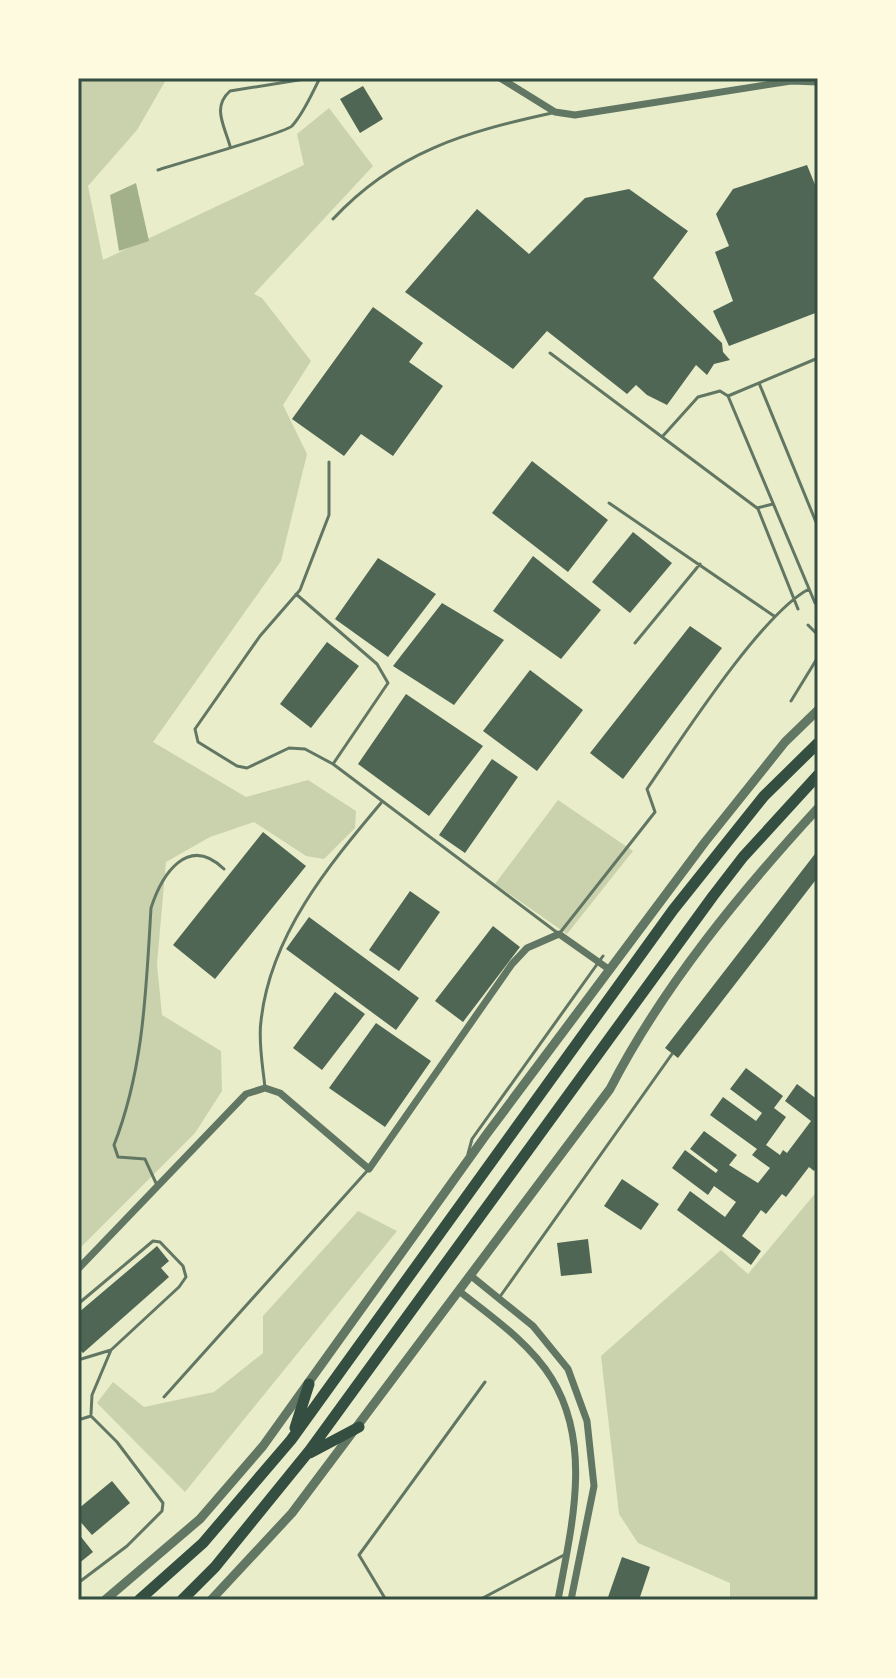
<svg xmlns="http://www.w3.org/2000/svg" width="896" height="1678" font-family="Merriweather,serif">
<rect width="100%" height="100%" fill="#e9edc9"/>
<!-- green -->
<path fill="#cad2ad" d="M 78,78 L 167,78 L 137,130 L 88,186 L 103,260 L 304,165 L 297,134 L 329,108 L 373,166 L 254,294 L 262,298 L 311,361 L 283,405 L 307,454 L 281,561 L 153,742 L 246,797 L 308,780 L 356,811 L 355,828 L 324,859 L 306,856 L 254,822 L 210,837 L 166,862 L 157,964 L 162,1015 L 221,1051 L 222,1091 L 195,1133 L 78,1250 Z
M 558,800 L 633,851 L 567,934 L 495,884 Z
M 818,1190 L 818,1600 L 730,1600 L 730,1583 L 638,1543 L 619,1514 L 601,1356 L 721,1250 L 748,1274 Z
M 358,1211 L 397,1231 L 185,1492 L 97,1403 L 113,1382 L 144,1407 L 214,1392 L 263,1353 L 263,1316 Z"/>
<!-- water -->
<path fill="#a3b18a" d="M 136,183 L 149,241 L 119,251 L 110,195 Z"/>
<!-- building -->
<path fill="#4f6655" d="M 363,86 L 383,119 L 360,133 L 340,99 Z
M 807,165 L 818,192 L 818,312 L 729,346 L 713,311 L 733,301 L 715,252 L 729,246 L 716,214 L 733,189 Z
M 629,189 L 688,231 L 653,278 L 722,343 L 723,352 L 730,360 L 714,364 L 707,375 L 696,365 L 667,405 L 647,395 L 636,385 L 627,394 L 547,331 L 513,369 L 405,292 L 477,209 L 529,254 L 585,198 Z
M 373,307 L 423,343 L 409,362 L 443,386 L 393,456 L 361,434 L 344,456 L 292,419 Z
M 532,461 L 608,520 L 568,572 L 492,513 Z
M 633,532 L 672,563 L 630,613 L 592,582 Z
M 533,556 L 601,610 L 561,659 L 493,611 Z
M 378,558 L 436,594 L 388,657 L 335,619 Z
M 442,603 L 504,640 L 454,705 L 393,666 Z
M 690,626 L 722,648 L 623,779 L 590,753 Z
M 327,642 L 359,666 L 311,728 L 280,704 Z
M 530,670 L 583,710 L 537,771 L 483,731 Z
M 406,694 L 483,746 L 429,816 L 358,764 Z
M 492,759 L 518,777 L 465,853 L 439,835 Z
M 263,832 L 306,866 L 215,979 L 173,945 Z
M 818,850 L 818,877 L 678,1058 L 665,1048 Z
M 410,891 L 440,912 L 399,971 L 369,950 Z
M 309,917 L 419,998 L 396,1030 L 286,949 Z
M 493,926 L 520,947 L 463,1022 L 435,1001 Z
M 335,992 L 365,1014 L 322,1070 L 293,1048 Z
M 376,1023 L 431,1061 L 385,1127 L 329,1088 Z
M 746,1068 L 783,1096 L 774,1108 L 786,1117 L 766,1145 L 780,1155 L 783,1150 L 787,1153 L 811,1121 L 785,1101 L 797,1084 L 818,1100 L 818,1166 L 814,1171 L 809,1167 L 786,1197 L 782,1194 L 766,1214 L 761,1210 L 742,1236 L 761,1251 L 751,1265 L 677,1210 L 690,1191 L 725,1217 L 736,1202 L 714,1186 L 708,1195 L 672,1168 L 685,1150 L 716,1173 L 718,1170 L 690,1149 L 704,1131 L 737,1155 L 729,1165 L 758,1183 L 770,1168 L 752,1155 L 757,1149 L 710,1115 L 723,1097 L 756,1121 L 762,1113 L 730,1089 Z
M 622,1179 L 659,1204 L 641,1230 L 604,1206 Z
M 588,1239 L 592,1273 L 561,1276 L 557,1243 Z
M 157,1246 L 169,1261 L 161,1268 L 169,1277 L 83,1353 L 78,1348 L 78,1313 Z
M 112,1481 L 130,1503 L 92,1535 L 78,1519 L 78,1509 Z
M 78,1533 L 93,1552 L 78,1564 Z
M 622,1557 L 650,1567 L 639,1600 L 607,1600 Z"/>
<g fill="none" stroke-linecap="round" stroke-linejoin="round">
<!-- service -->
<path stroke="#617663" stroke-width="3" d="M 230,146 C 224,125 212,107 230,91 L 311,78
M 158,170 C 178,163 283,134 292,126 C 304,113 312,93 320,78
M 333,219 C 395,152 465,132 552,113
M 550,353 L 757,508 L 773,504
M 759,383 L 818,527
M 662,437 L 698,397 L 720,391 L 728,396
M 329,462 L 329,515 L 300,590 L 260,636 L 195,729 L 198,742 L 237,766 L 247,768 L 289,748 L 305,749 L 333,764 L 559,934 L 655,812 L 647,789 C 680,741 761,614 809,589
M 609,503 L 774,616
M 758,509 L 798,609
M 296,594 L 377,664 L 388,683 L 333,764
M 815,603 L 728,396 L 818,358
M 808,625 L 818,635
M 635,643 L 700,564
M 791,701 L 818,657
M 265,1088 C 263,1067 258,1042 261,1021 C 270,936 328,866 381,803
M 468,1154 L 472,1139 L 603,956
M 156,1183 L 145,1159 L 118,1157 L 114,1145 C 144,1068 146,990 151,908 C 162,874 188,834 224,869
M 499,1298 L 672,1054
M 78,1304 L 153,1241 L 160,1242 L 183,1266 L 186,1277 L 179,1287 L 111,1350 L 78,1360
M 164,1397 L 367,1171
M 91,1414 L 92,1395 L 111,1350
M 78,1420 L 91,1416
M 78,1583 L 127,1546 L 162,1511 L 163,1503 L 117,1442 L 91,1416
M 386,1600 L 359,1555 L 485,1382
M 479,1600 L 564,1555"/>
<!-- minor -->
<path stroke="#617663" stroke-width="7" d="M 500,78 L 555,112 L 575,115 L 791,81 L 818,82
M 78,1269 L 246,1094 L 265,1088 L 280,1093 L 369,1169 L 512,964 L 527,948 L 559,934 L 610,970
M 470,1275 L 533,1326 L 568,1369 L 587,1421 L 594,1486 L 571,1600
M 459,1291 C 491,1316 531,1344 552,1379 C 593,1446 571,1529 558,1600"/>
<!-- tertiary -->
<path stroke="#617663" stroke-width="9" d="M 105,1600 L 200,1519 L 263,1446 L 486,1135 L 705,842 L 785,742 L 818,710
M 211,1600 L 292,1513 L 610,1089 C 663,986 740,893 818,808"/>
<!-- trunk -->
<path stroke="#344e41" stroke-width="11" d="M 295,1428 L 309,1384
M 310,1453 L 359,1427
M 139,1600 L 203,1543 L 291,1440 L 673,910 L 764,796 L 818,743
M 182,1600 L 215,1567 L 310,1450 L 713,896 L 743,857 L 818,775"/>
</g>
<!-- border -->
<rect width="896" height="1678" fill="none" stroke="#fefae0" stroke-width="160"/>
<rect x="80" y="80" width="736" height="1518" fill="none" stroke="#344e41" stroke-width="3"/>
</svg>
